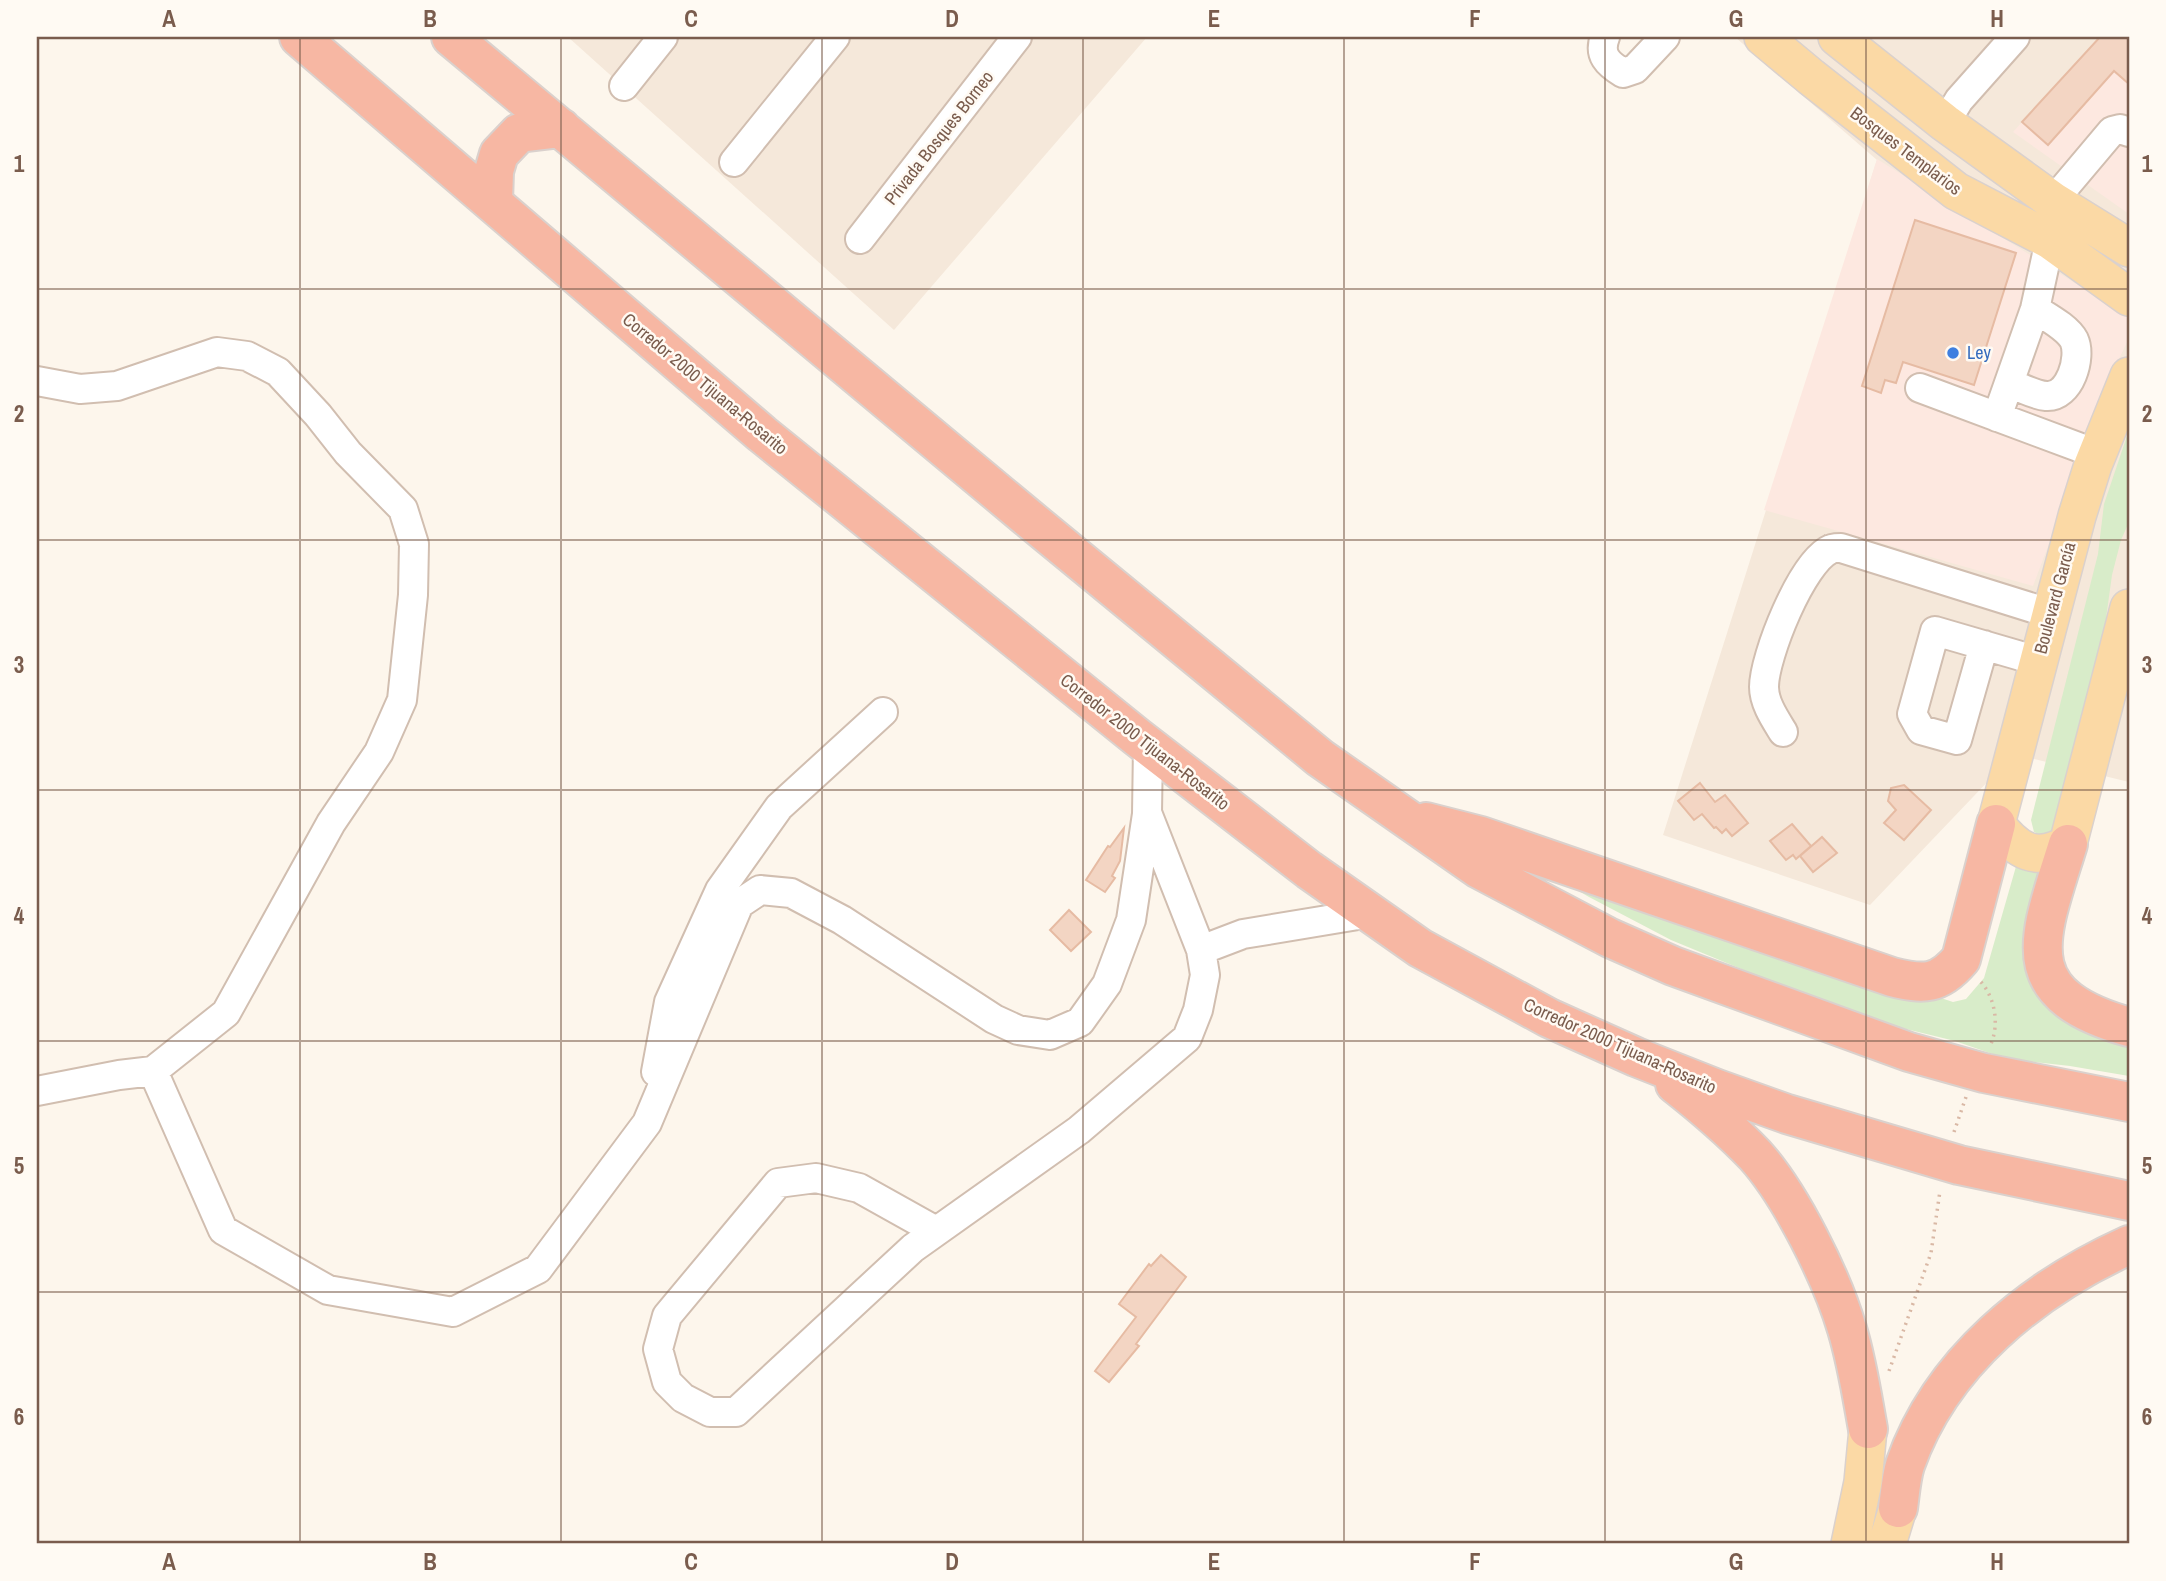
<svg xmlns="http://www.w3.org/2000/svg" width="2166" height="1581" font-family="'Archivo Narrow',sans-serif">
<rect width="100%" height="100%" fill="#fdf6ec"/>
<!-- residential -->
<path fill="#f5e8da" d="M 568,37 L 1147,37 L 894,330 Z
M 1735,37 L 2129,37 L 2129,782 L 2014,754 L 1870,905 L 1663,835 L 1877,160 Z"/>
<!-- commercial -->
<path fill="#fde8e0" d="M 2100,37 L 2129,37 L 2129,214 L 2013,132 Z
M 1877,159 L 2129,317 L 2129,338 L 2117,363 L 2033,586 L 1764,510 Z"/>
<!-- green -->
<path fill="#d8ecc9" d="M 2129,430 L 2129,522 L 2121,540 L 2112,575 L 2095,698 L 2060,832 L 2044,836 L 2034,832 L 2031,820 L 2098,554 L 2104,504 Z
M 2019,856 L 2041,864 L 2034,936 L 2129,1038 L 2129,1076 L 2070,1066 L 2007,1059 L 1955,1041 L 1857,1017 L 1671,940 L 1589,897 L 1527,861 L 1953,1002 L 1966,999 L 1984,978 Z"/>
<!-- building -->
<path fill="#f3d5c3" stroke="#e6bba3" stroke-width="2" d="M 2100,37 L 2129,37 L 2129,84 L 2114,71 L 2048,145 L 2022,122 Z
M 1915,220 L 2016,253 L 1974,385 L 1903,362 L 1896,383 L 1885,380 L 1881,393 L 1862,386 Z
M 1700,783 L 1715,802 L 1725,795 L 1748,823 L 1732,836 L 1726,829 L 1722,833 L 1716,827 L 1714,828 L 1702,814 L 1694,820 L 1678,801 Z
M 1904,785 L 1931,810 L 1904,840 L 1884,823 L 1896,810 L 1888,801 L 1891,788 Z
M 1792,824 L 1811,846 L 1796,859 L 1793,855 L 1786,860 L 1770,841 Z
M 1124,828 L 1120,861 L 1112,876 L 1115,878 L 1105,892 L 1086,880 L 1108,846 L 1110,847 Z
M 1822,837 L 1837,853 L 1813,872 L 1800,856 Z
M 1069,910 L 1091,932 L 1071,951 L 1050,930 Z
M 1161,1255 L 1186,1277 L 1136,1344 L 1139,1346 L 1109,1382 L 1095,1371 L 1136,1317 L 1119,1304 L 1149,1264 L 1151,1266 Z"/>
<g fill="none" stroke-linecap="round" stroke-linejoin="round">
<defs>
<path id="minor" d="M 1605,37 C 1598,55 1608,64 1623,73 L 1635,69 L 1665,37
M 624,86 L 663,37
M 1945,123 L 1959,100 L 2015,37
M 734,162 L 835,37
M 860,239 L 1017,37
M 37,381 L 80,389 L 117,386 L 217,352 L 247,356 L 278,372 L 318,415 L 348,453 L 403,509 L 414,544 L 413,595 L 402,700 L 379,752 L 331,823 L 226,1013 L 153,1071 L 119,1075 L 37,1091
M 2009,383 C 2020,387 2034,395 2046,396 C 2070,398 2082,357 2074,340 C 2067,327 2047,317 2035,309
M 1920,388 L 2097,454
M 1997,417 L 2035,309 L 2050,240 L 2053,201 L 2112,131 L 2120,129 L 2129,132
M 1984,645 L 1957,740 L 1921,730 L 1912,714 L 1935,631 L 2038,661
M 1783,732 C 1775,719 1764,703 1764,687 C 1764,657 1802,561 1831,549 C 1832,548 1840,548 1841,548 L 2052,614
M 1201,950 L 1243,934 L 1370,913
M 153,1071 L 223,1230 L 328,1290 L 453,1312 L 538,1269 L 647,1123 L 739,904 L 760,890 L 791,893 L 842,920 L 994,1019 L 1018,1030 L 1050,1035 L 1080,1022 L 1107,984 L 1131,920 L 1147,814 L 1148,746
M 656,1072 L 669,1002 L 720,890 L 779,807 L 883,712
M 936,1231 L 859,1188 L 816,1178 L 778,1183 L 667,1316 L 658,1349 L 667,1382 L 683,1398 L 710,1412 L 736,1412 L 913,1248 L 1079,1130 L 1187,1038 L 1198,1010 L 1205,975 L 1201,950 L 1148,815"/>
<path id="major" d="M 1763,37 L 1811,77 L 1956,191 L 2050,240 L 2129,297
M 1837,37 L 1945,123 L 2053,201 L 2129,248
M 2129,376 L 2093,465 L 2077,516 L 1996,824 C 2017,851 2036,863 2068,844 L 2129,608
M 1850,1544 L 1863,1482 L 1868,1429
M 1887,1544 L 1898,1508"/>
<path id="highway" d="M 299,37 L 762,434 L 1137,737 L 1309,870 L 1420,948 L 1549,1018 L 1636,1057 L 1717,1089 L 1787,1114 L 1959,1165 L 2129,1201
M 451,37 L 1027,517 L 1320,758 L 1479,869 L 1610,938 L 1673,966 L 1909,1052 L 1984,1073 L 2129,1102
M 493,202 L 494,171 L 499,154 L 519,133 L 561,128
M 1426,822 L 1481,836 L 1892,977 C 1924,985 1939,985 1961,959 L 1996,824
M 2068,844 C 2039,938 2011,994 2129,1027
M 1675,1084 C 1703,1106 1730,1129 1755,1155 C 1791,1195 1832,1278 1847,1329 C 1857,1362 1862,1396 1868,1429
M 1898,1508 C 1900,1494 1901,1478 1905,1465 C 1941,1362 2032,1289 2129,1245"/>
</defs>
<!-- minor casing -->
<use href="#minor" stroke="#d1beb0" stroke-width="32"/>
<!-- major casing -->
<use href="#major" stroke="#dad1cd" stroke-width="40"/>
<!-- highway casing -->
<use href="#highway" stroke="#dad1cd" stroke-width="42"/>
<!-- path -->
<path stroke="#d9b8a5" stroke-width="3.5" stroke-dasharray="2 5" stroke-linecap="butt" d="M 1981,982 C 1995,998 2000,1025 1990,1046
M 1954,1132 L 1966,1097
M 1889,1371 L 1931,1253 L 1940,1191"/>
<!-- minor -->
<use href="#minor" stroke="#fff" stroke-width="28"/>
<!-- major -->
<use href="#major" stroke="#fbd9a5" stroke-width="37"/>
<!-- highway -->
<use href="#highway" stroke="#f7b7a3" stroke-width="38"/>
</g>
<!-- grid -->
<path fill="none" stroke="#7a5c4d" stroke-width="2" stroke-opacity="0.55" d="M 300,37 L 300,1544M 561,37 L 561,1544M 822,37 L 822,1544M 1083,37 L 1083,1544M 1344,37 L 1344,1544M 1605,37 L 1605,1544M 1866,37 L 1866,1544M 37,289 L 2129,289M 37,540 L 2129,540M 37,790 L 2129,790M 37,1041 L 2129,1041M 37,1292 L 2129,1292"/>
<!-- markers -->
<circle fill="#3f7fe0" stroke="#fffaf3" stroke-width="2.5" cx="1953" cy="353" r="7"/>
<g text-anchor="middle" stroke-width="5" stroke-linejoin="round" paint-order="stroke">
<!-- street labels -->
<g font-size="18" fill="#7a5c4d" stroke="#fffaf3">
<text transform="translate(939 138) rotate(-52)" y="6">Privada Bosques Borneo</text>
<text transform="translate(1906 151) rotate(37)" y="6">Bosques Templarios</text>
<text transform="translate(705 384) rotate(40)" y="6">Corredor 2000 Tijuana-Rosarito</text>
<text transform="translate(2055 598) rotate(-75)" y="6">Boulevard García</text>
<text transform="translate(1145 742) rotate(38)" y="6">Corredor 2000 Tijuana-Rosarito</text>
<text transform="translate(1620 1046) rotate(24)" y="6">Corredor 2000 Tijuana-Rosarito</text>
</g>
<!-- shop labels -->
<g font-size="18" fill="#366cbe" stroke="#fffaf3" text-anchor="start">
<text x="1967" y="359">Ley</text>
</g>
</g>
<!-- border -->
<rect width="2166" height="1581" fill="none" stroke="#fffaf3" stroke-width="77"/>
<rect x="38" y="38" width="2090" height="1504" fill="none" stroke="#7a5c4d" stroke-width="2.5"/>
<g font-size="23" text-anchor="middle" font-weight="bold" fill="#7a5c4d">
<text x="169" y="27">A</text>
<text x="430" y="27">B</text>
<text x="691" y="27">C</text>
<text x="952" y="27">D</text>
<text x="1214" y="27">E</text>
<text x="1475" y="27">F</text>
<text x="1736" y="27">G</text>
<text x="1997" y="27">H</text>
<text x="19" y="172">1</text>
<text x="2147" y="172">1</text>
<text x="19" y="422">2</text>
<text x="2147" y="422">2</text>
<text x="19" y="673">3</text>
<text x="2147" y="673">3</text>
<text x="19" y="924">4</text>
<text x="2147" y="924">4</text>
<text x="19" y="1174">5</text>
<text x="2147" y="1174">5</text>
<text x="19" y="1425">6</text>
<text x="2147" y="1425">6</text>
<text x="169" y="1570">A</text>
<text x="430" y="1570">B</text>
<text x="691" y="1570">C</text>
<text x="952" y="1570">D</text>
<text x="1214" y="1570">E</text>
<text x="1475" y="1570">F</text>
<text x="1736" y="1570">G</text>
<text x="1997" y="1570">H</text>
</g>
</svg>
